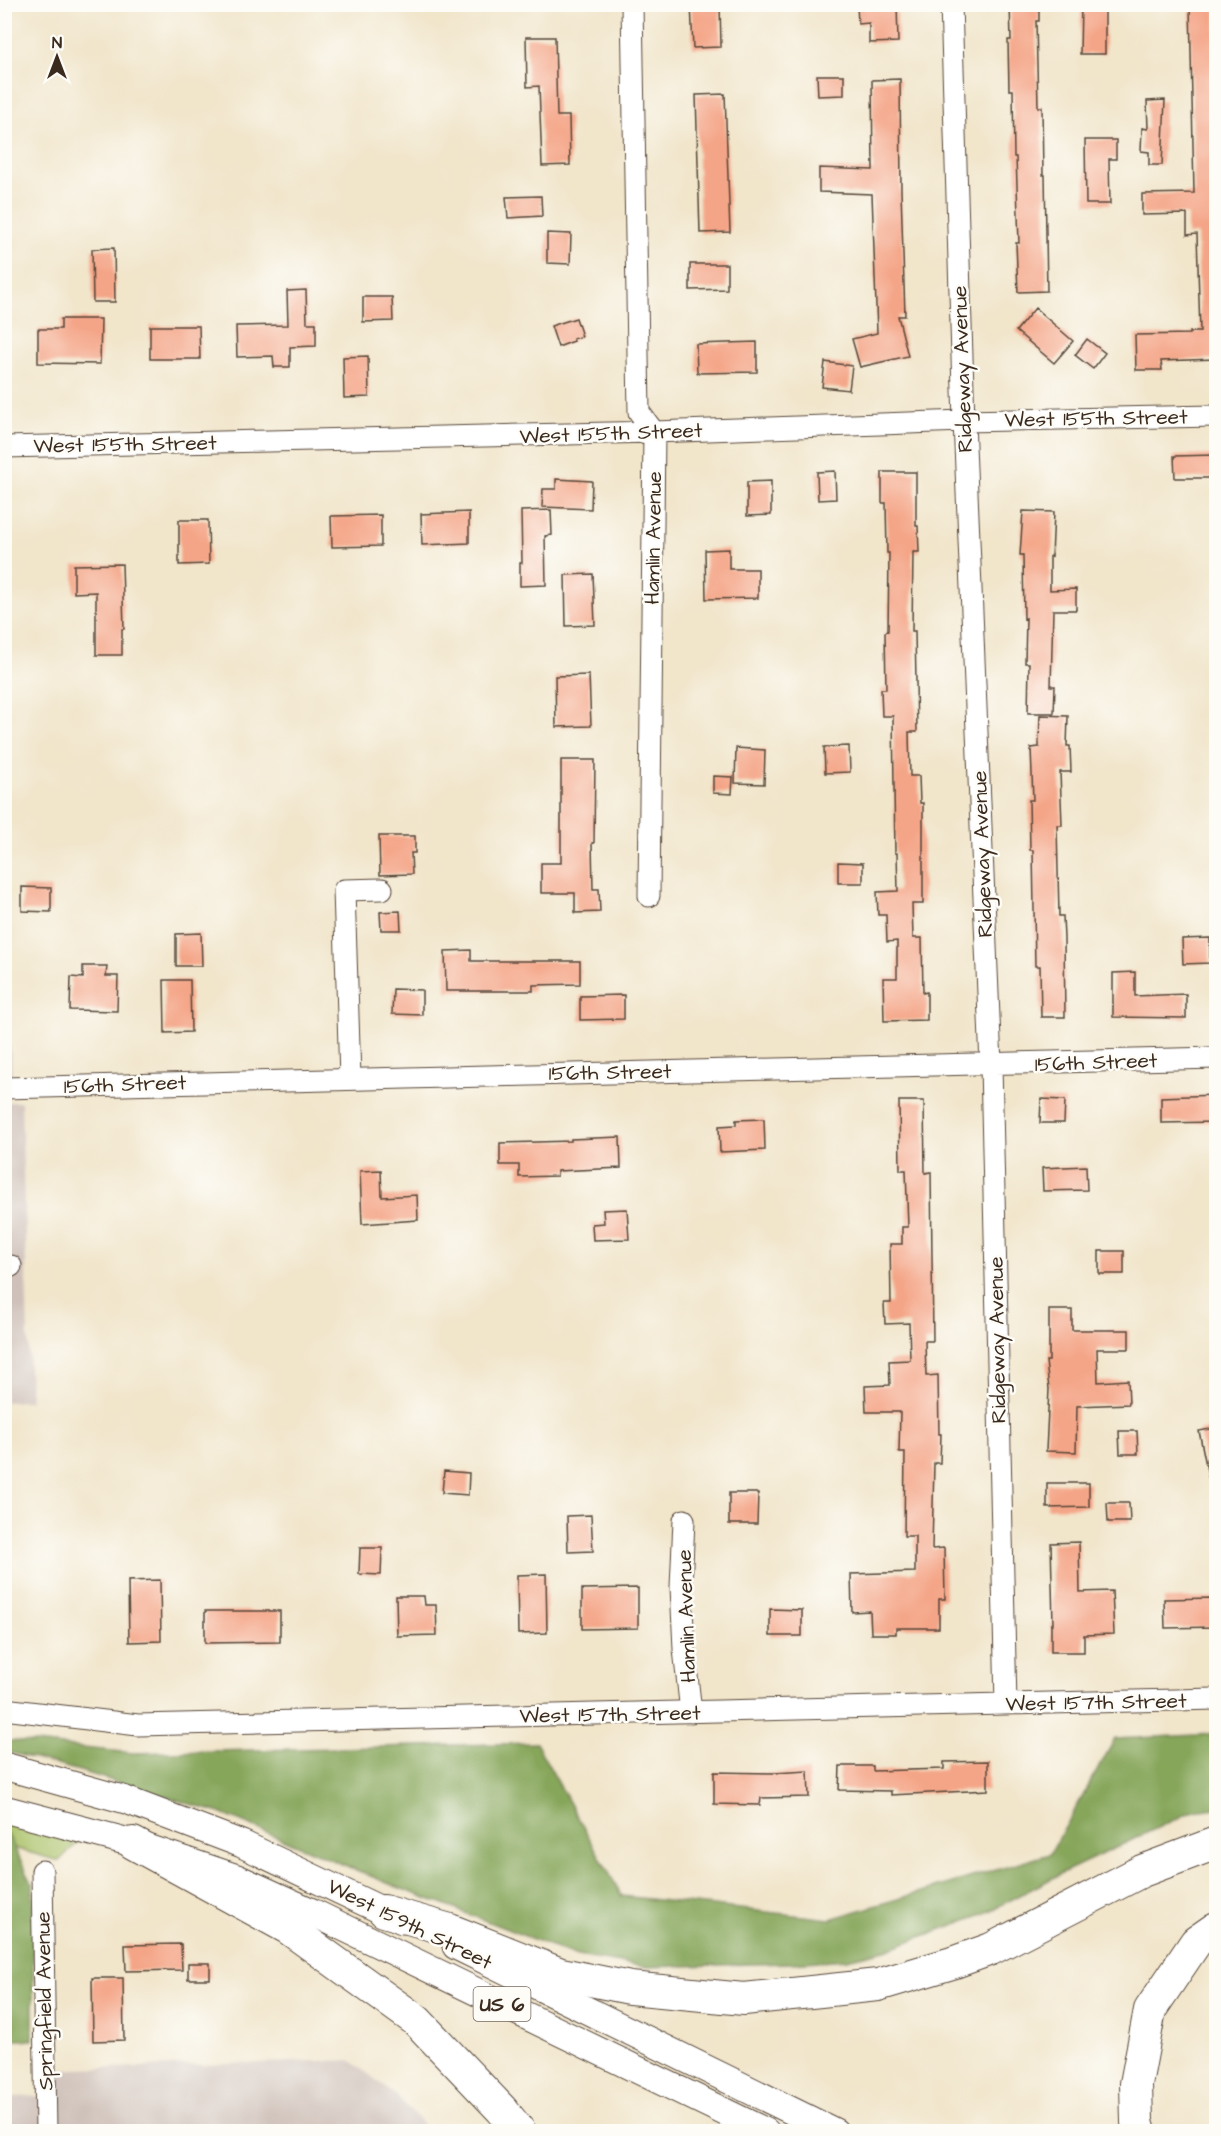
<svg xmlns="http://www.w3.org/2000/svg" width="1221" height="2136" font-family="'Architects Daughter',sans-serif">
<rect width="100%" height="100%" fill="#fdfcf7"/>
<filter id="ink" filterUnits="userSpaceOnUse"><feTurbulence type="fractalNoise" baseFrequency=".0167" numOctaves="2"/><feDisplacementMap in="SourceGraphic" scale="12" xChannelSelector="R" yChannelSelector="G"/><feConvolveMatrix kernelMatrix="1 2 1 2 8 2 1 2 1" color-interpolation-filters="sRGB"/></filter>
<filter id="wash" filterUnits="userSpaceOnUse"><feTurbulence type="fractalNoise" baseFrequency=".008" numOctaves="4" result="noise"/><feDisplacementMap in="SourceGraphic" scale="24" xChannelSelector="R" yChannelSelector="G"/><feGaussianBlur stdDeviation="1.35" result="paint"/><feColorMatrix in="noise" values="0 0 0 0 0 0 0 0 0 0 0 0 0 0 0 0 0 1.4 0 .05"/><feComposite in="paint" operator="in"/></filter>
<g filter="url(#wash)">
<rect width="100%" height="100%" fill="#f1e5ca"/>
<!-- industrial -->
<path fill="#cfc1ba" d="M 4,930 L 12,1074 L 5,1075 Z
M 4,1102 L 21,1102 L 30,1401 L 5,1402 Z
M 350,2060 L 397,2096 L 429,2131 L 5,2131 L 4,2097 L 45,2096 L 45,2070 Z"/>
<!-- green -->
<path fill="#a8c065" stroke="#727542" stroke-width="1.5" d="M 5,1820 L 82,1838 L 59,1861 L 14,1848 L 8,1835 L 5,1834 Z"/>
<!-- forest -->
<path fill="#86a65a" stroke="#60683c" stroke-width="1.5" d="M 1216,1734 L 1216,1808 L 1193,1811 L 1062,1873 L 986,1913 L 885,1950 L 847,1959 L 791,1963 L 646,1967 L 577,1956 L 392,1885 L 220,1813 L 80,1771 L 4,1751 L 5,1740 L 133,1753 L 536,1743 L 622,1896 L 830,1919 L 1050,1854 L 1115,1739 Z
M 5,1834 L 8,1835 L 33,1885 L 33,2040 L 5,2040 Z"/>
<g id="blocks">
<!-- building -->
<path fill="#f4a587" d="M 691,4 L 720,4 L 721,47 L 693,48 Z
M 857,4 L 897,4 L 898,42 L 869,43 L 869,23 L 858,24 Z
M 1010,4 L 1039,4 L 1039,21 L 1036,21 L 1038,107 L 1042,107 L 1043,175 L 1045,175 L 1047,291 L 1018,292 L 1016,243 L 1019,243 L 1016,157 L 1014,157 L 1013,90 L 1009,90 L 1008,40 L 1011,40 Z
M 1081,4 L 1105,4 L 1105,54 L 1080,54 Z
M 1216,5 L 1216,359 L 1161,361 L 1162,370 L 1136,370 L 1135,335 L 1190,334 L 1190,332 L 1200,332 L 1197,234 L 1187,235 L 1187,214 L 1142,215 L 1142,194 L 1194,193 L 1190,6 Z
M 526,37 L 555,37 L 557,116 L 569,116 L 570,165 L 542,166 L 539,86 L 527,87 Z
M 817,75 L 844,75 L 844,95 L 818,96 Z
M 900,79 L 901,191 L 905,316 L 898,316 L 908,356 L 860,367 L 852,339 L 877,333 L 872,194 L 819,192 L 819,168 L 873,170 L 872,80 Z
M 725,94 L 730,232 L 700,233 L 696,95 Z
M 1165,100 L 1162,165 L 1149,165 L 1149,152 L 1141,151 L 1142,128 L 1148,129 L 1147,101 Z
M 1085,140 L 1116,140 L 1116,159 L 1109,159 L 1110,204 L 1086,204 Z
M 541,196 L 542,216 L 508,218 L 506,197 Z
M 547,233 L 571,234 L 570,264 L 547,263 Z
M 114,248 L 115,302 L 93,302 L 92,249 Z
M 690,264 L 727,264 L 727,289 L 690,290 Z
M 306,290 L 307,323 L 316,323 L 316,346 L 290,347 L 290,367 L 274,367 L 273,356 L 237,357 L 236,326 L 288,325 L 287,291 Z
M 363,297 L 392,297 L 393,321 L 363,322 Z
M 1035,308 L 1073,341 L 1054,363 L 1016,331 Z
M 576,318 L 582,336 L 573,339 L 574,341 L 558,347 L 551,326 Z
M 61,319 L 101,319 L 100,364 L 38,363 L 38,329 L 61,329 Z
M 150,326 L 199,326 L 200,359 L 150,359 Z
M 1087,339 L 1105,353 L 1093,369 L 1075,355 Z
M 757,342 L 757,372 L 697,373 L 696,344 Z
M 368,356 L 369,397 L 344,398 L 343,357 Z
M 825,362 L 852,366 L 849,390 L 822,387 Z
M 1216,455 L 1216,478 L 1175,478 L 1174,456 Z
M 835,471 L 836,499 L 818,500 L 817,472 Z
M 882,472 L 916,472 L 916,526 L 918,526 L 919,552 L 913,552 L 912,631 L 915,631 L 917,732 L 909,732 L 910,776 L 919,776 L 920,803 L 923,803 L 923,904 L 912,904 L 913,938 L 922,938 L 923,993 L 927,992 L 927,1020 L 884,1021 L 883,978 L 897,978 L 897,941 L 887,942 L 886,915 L 878,915 L 877,892 L 898,891 L 897,853 L 895,853 L 893,716 L 882,716 L 881,689 L 886,689 L 885,632 L 888,631 L 889,553 L 887,553 L 886,503 L 882,503 Z
M 556,479 L 592,481 L 591,509 L 542,507 L 543,489 L 556,489 Z
M 771,481 L 771,515 L 747,516 L 747,482 Z
M 551,510 L 552,535 L 545,536 L 546,585 L 520,586 L 520,563 L 522,563 L 521,511 Z
M 1023,511 L 1054,512 L 1052,557 L 1050,556 L 1050,590 L 1076,589 L 1076,610 L 1053,610 L 1051,686 L 1055,686 L 1054,713 L 1028,713 L 1029,663 L 1025,663 L 1026,618 L 1024,619 L 1023,555 L 1020,555 Z
M 469,512 L 469,543 L 422,545 L 421,514 Z
M 381,515 L 381,546 L 332,547 L 331,516 Z
M 179,520 L 208,520 L 209,564 L 179,565 Z
M 729,549 L 729,569 L 758,569 L 758,598 L 706,599 L 705,550 Z
M 122,564 L 124,629 L 122,629 L 122,655 L 96,655 L 96,592 L 74,593 L 74,565 Z
M 593,574 L 595,625 L 566,626 L 565,575 Z
M 589,675 L 591,726 L 556,727 L 555,676 Z
M 1040,715 L 1068,716 L 1067,746 L 1070,746 L 1071,772 L 1060,772 L 1062,825 L 1057,825 L 1059,916 L 1063,916 L 1064,938 L 1065,1017 L 1041,1017 L 1040,966 L 1035,966 L 1033,850 L 1030,850 L 1029,800 L 1033,800 L 1031,748 L 1039,747 Z
M 849,746 L 850,772 L 825,773 L 824,747 Z
M 736,748 L 765,750 L 764,784 L 735,783 Z
M 561,760 L 595,760 L 594,843 L 592,843 L 593,889 L 599,889 L 600,912 L 575,913 L 575,893 L 541,893 L 541,863 L 561,863 Z
M 713,776 L 733,777 L 732,794 L 713,793 Z
M 379,836 L 415,836 L 415,853 L 411,853 L 412,874 L 380,875 Z
M 838,862 L 863,863 L 863,883 L 838,883 Z
M 22,887 L 51,888 L 51,912 L 22,911 Z
M 400,911 L 401,930 L 381,930 L 380,912 Z
M 201,933 L 202,966 L 176,966 L 176,934 Z
M 1210,938 L 1210,963 L 1183,964 L 1182,939 Z
M 471,950 L 471,961 L 580,961 L 580,984 L 533,985 L 533,991 L 446,991 L 445,951 Z
M 83,966 L 107,966 L 106,976 L 118,976 L 117,1011 L 70,1010 L 71,977 L 83,978 Z
M 1135,972 L 1135,996 L 1186,994 L 1186,1018 L 1113,1017 L 1113,973 Z
M 164,980 L 190,980 L 191,1032 L 165,1033 Z
M 393,989 L 422,990 L 422,1015 L 392,1014 Z
M 624,995 L 624,1019 L 580,1020 L 580,996 Z
M 1216,1095 L 1216,1122 L 1161,1123 L 1161,1097 Z
M 1041,1099 L 1065,1100 L 1064,1123 L 1040,1123 Z
M 899,1101 L 924,1101 L 925,1173 L 931,1172 L 933,1341 L 925,1341 L 926,1376 L 938,1375 L 939,1434 L 941,1434 L 940,1463 L 934,1463 L 932,1549 L 944,1548 L 945,1599 L 939,1599 L 939,1628 L 896,1628 L 896,1634 L 871,1634 L 870,1611 L 852,1612 L 851,1574 L 915,1572 L 915,1536 L 904,1536 L 905,1452 L 899,1452 L 900,1412 L 866,1412 L 865,1386 L 890,1385 L 889,1361 L 910,1360 L 909,1323 L 885,1324 L 884,1303 L 891,1303 L 890,1244 L 902,1244 L 902,1227 L 908,1227 L 906,1170 L 900,1170 Z
M 764,1119 L 765,1150 L 720,1152 L 719,1126 L 736,1125 L 736,1120 Z
M 620,1137 L 621,1168 L 557,1171 L 557,1176 L 519,1177 L 519,1165 L 500,1165 L 500,1143 L 571,1141 L 571,1139 Z
M 1086,1166 L 1087,1190 L 1043,1191 L 1042,1168 Z
M 381,1170 L 382,1197 L 417,1195 L 418,1220 L 362,1224 L 360,1171 Z
M 627,1209 L 629,1239 L 593,1240 L 592,1224 L 604,1223 L 603,1210 Z
M 1099,1251 L 1124,1251 L 1124,1274 L 1099,1274 Z
M 1049,1310 L 1072,1310 L 1072,1330 L 1129,1330 L 1129,1349 L 1097,1349 L 1098,1382 L 1128,1380 L 1129,1404 L 1077,1406 L 1076,1452 L 1046,1451 L 1049,1389 L 1046,1361 L 1049,1361 Z
M 1216,1428 L 1216,1480 L 1209,1480 L 1199,1431 Z
M 1119,1431 L 1137,1431 L 1138,1454 L 1120,1454 Z
M 444,1471 L 469,1473 L 468,1495 L 442,1493 Z
M 1047,1483 L 1089,1483 L 1089,1507 L 1047,1508 Z
M 729,1493 L 758,1493 L 757,1524 L 729,1524 Z
M 1107,1503 L 1129,1503 L 1130,1522 L 1108,1522 Z
M 591,1515 L 593,1551 L 568,1552 L 567,1516 Z
M 1079,1542 L 1080,1592 L 1112,1591 L 1114,1634 L 1084,1635 L 1084,1652 L 1051,1652 L 1051,1624 L 1053,1624 L 1051,1543 Z
M 360,1548 L 382,1548 L 381,1575 L 359,1574 Z
M 546,1574 L 547,1633 L 518,1634 L 517,1575 Z
M 160,1580 L 161,1641 L 129,1642 L 128,1581 Z
M 638,1588 L 638,1628 L 582,1629 L 582,1589 Z
M 396,1596 L 424,1596 L 425,1605 L 436,1605 L 437,1635 L 397,1636 Z
M 1214,1598 L 1215,1627 L 1165,1628 L 1164,1599 Z
M 770,1609 L 802,1610 L 802,1636 L 770,1636 Z
M 205,1611 L 280,1611 L 280,1642 L 205,1643 Z
M 988,1761 L 988,1790 L 891,1795 L 891,1791 L 839,1790 L 840,1766 L 873,1766 L 873,1771 L 944,1769 L 944,1762 Z
M 808,1771 L 809,1797 L 761,1798 L 760,1805 L 714,1804 L 714,1772 L 774,1773 Z
M 181,1944 L 182,1970 L 126,1971 L 125,1945 Z
M 188,1963 L 210,1963 L 210,1979 L 188,1979 Z
M 92,1978 L 123,1978 L 124,2040 L 93,2041 Z"/>
</g>
</g>
<g filter="url(#ink)">
<use href="#blocks" fill-opacity="0" stroke="#564638" stroke-width="1.5"/>
<g fill="none" stroke-linecap="round" stroke-linejoin="round">
<defs>
<path id="minor" d="M 632,4 L 639,412 L 654,432 L 649,896
M 951,4 L 964,421 L 991,1065 L 1006,1704
M 4,447 L 654,432 L 964,421 L 1216,416
M 350,1078 L 344,890 L 382,889
M 4,1088 L 1216,1058
M 4,1266 L 11,1266
M 684,1520 L 681,1587 L 684,1649 L 691,1712
M 4,1709 L 138,1725 L 1216,1699
M 42,1871 L 46,2132"/>
<path id="major" d="M 4,1766 L 126,1800 L 242,1844 L 402,1920
M 4,1809 L 133,1843 L 237,1878 L 312,1912 L 766,2132
M 456,1946 L 835,2132"/>
<path id="highway" d="M 133,1843 L 288,1928 L 417,2021 L 502,2110 L 520,2132
M 384,1911 L 450,1930 L 561,1974 L 630,1988 L 744,1999 L 878,1985 L 952,1963 L 991,1949 L 1142,1871 L 1216,1843
M 1140,2132 L 1137,2122 L 1136,2084 L 1150,2010 L 1196,1942 L 1216,1928"/>
</defs>
<!-- minor casing -->
<use href="#minor" stroke="#564638" stroke-width="23"/>
<!-- major casing -->
<use href="#major" stroke="#564638" stroke-width="29"/>
<!-- highway casing -->
<use href="#highway" stroke="#564638" stroke-width="34"/>
<!-- minor -->
<use href="#minor" stroke="#fff" stroke-width="21"/>
<!-- major -->
<use href="#major" stroke="#fff" stroke-width="27"/>
<!-- highway -->
<use href="#highway" stroke="#fff" stroke-width="32"/>
</g>
</g>
<g text-anchor="middle" stroke-width="5" stroke-linejoin="round" paint-order="stroke">
<!-- shield labels -->
<rect fill="#fdfcf7" stroke="#75695f" stroke-width="1.5" x="473.5" y="1987" width="57" height="34" rx="4.5"/>
<g font-size="20" font-weight="bold" fill="#3b2a1e">
<text x="502" y="2011">US 6</text>
</g>
<!-- street labels -->
<g font-size="21" fill="#3b2a1e" stroke="#fdfcf7">
<text transform="translate(962 369) rotate(-92)" y="7">Ridgeway Avenue</text>
<text transform="translate(1096 418) rotate(-1)" y="7">West 155th Street</text>
<text transform="translate(611 433) rotate(-2)" y="7">West 155th Street</text>
<text transform="translate(125 444) rotate(-1)" y="7">West 155th Street</text>
<text transform="translate(653 538) rotate(-89)" y="7">Hamlin Avenue</text>
<text transform="translate(982 854) rotate(-92)" y="7">Ridgeway Avenue</text>
<text transform="translate(1096 1062) rotate(-2)" y="7">156th Street</text>
<text transform="translate(610 1072) rotate(-1)" y="7">156th Street</text>
<text transform="translate(125 1084) rotate(-2)" y="7">156th Street</text>
<text transform="translate(997 1340) rotate(-91)" y="7">Ridgeway Avenue</text>
<text transform="translate(686 1616) rotate(-92)" y="7">Hamlin Avenue</text>
<text transform="translate(1096 1702) rotate(-1)" y="7">West 157th Street</text>
<text transform="translate(610 1714) rotate(-1)" y="7">West 157th Street</text>
<text transform="translate(410 1924) rotate(26)" y="7">West 159th Street</text>
<text transform="translate(44 2001) rotate(-91)" y="7">Springfield Avenue</text>
</g>
</g>
<!-- margin -->
<rect width="1221" height="2136" fill="none" stroke="#fdfcf7" stroke-width="24"/>
<!-- north arrow -->
<g transform="translate(57 57)" stroke="#fdfcf7" stroke-width="4.5" paint-order="stroke">
<path d="M0-4.5L10 22L0 15L-10 22Z" fill="#3b2a1e"/>
<text y="-9" font-size="16" font-weight="bold" text-anchor="middle" fill="#3b2a1e">N</text>
</g>
</svg>
